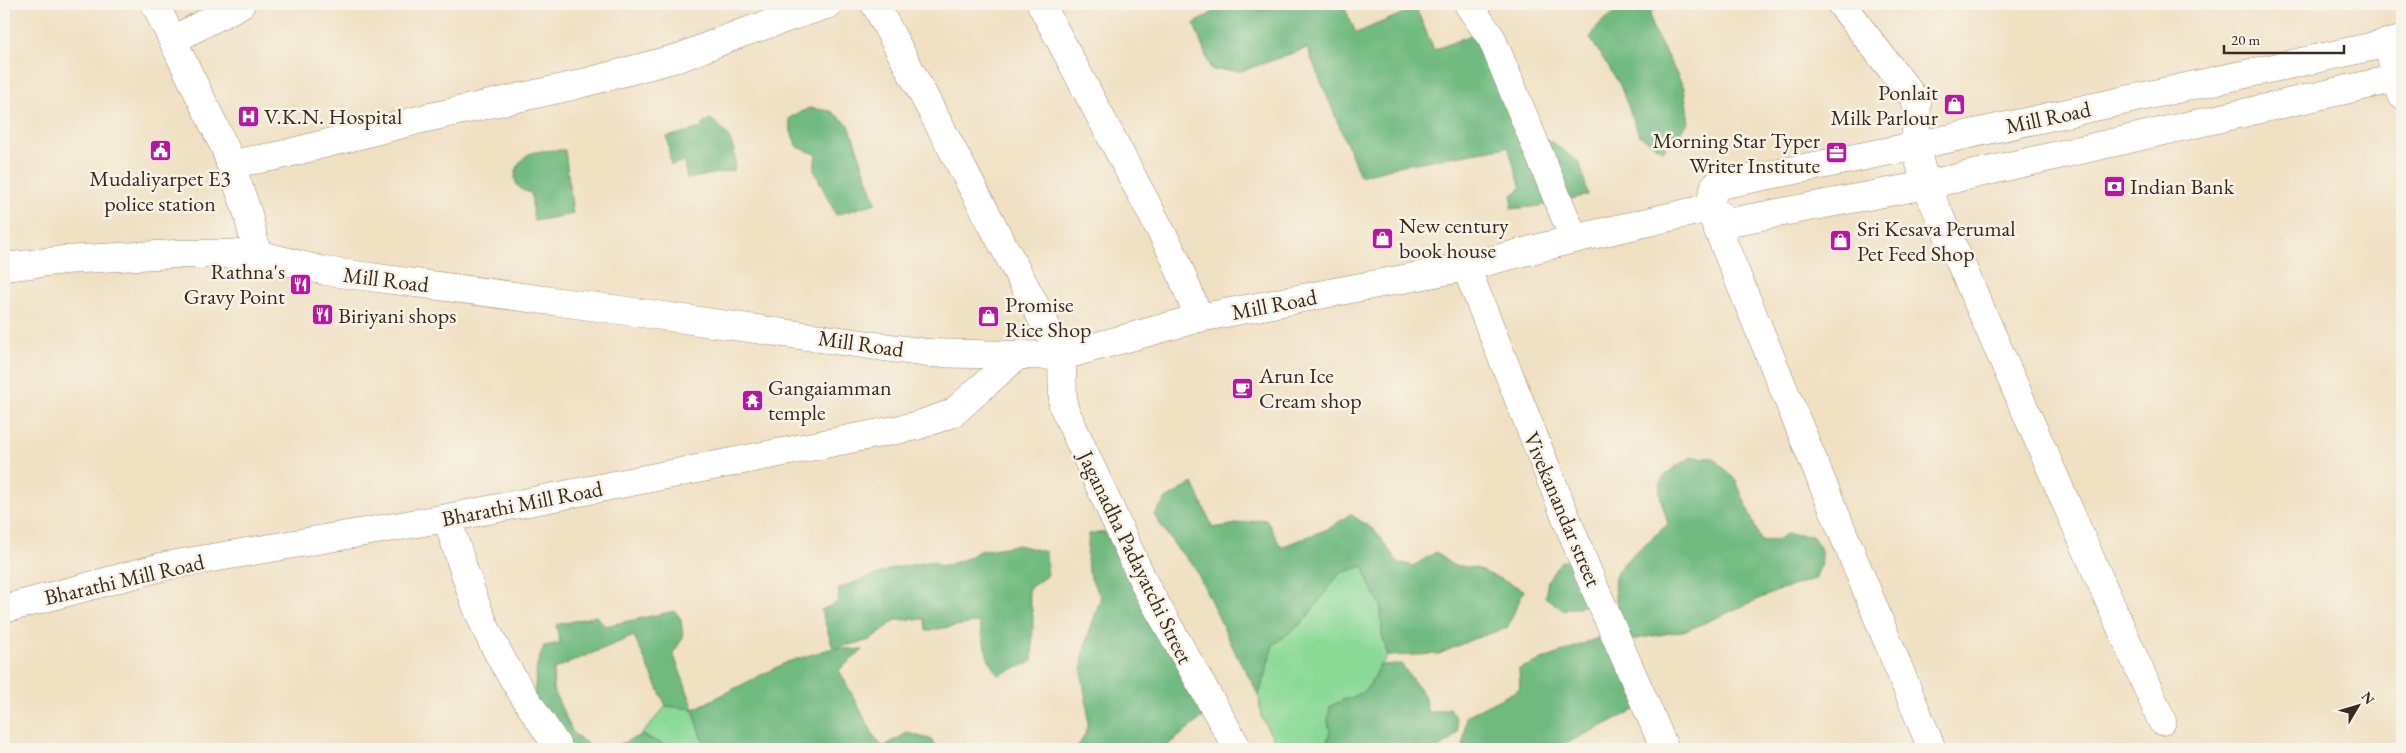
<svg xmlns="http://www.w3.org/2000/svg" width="2406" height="753" font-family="'EB Garamond',serif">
<rect width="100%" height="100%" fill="#f7f3e8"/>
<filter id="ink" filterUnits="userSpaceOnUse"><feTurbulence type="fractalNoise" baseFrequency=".02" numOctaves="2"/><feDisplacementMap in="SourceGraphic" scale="10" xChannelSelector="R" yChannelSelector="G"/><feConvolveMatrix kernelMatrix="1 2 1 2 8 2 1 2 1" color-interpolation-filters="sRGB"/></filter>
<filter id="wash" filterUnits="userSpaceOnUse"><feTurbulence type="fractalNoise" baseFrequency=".0096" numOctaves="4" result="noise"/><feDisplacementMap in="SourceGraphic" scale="20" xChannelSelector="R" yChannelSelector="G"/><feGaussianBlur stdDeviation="1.12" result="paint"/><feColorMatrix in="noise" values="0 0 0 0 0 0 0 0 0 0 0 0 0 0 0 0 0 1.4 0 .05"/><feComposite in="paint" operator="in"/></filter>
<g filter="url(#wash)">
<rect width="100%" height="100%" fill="#f0e1c3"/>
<!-- green -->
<path fill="#8bd997" stroke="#63825a" d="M 1364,566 L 1369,584 L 1381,606 L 1382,634 L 1388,656 C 1371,675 1373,695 1344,699 L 1328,720 L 1330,731 L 1326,747 L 1322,749 L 1279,749 L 1261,716 L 1259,695 L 1273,645 L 1303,622 L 1340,573 Z
M 666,706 L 693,709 L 703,741 L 717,749 L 662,749 L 663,744 L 641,735 Z"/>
<!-- forest -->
<path fill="#70b980" stroke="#56724f" d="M 1221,4 L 1343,4 L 1356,33 L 1416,8 L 1434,50 L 1478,32 L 1523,140 L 1552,142 L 1580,163 L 1588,195 L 1540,206 L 1511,209 L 1512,195 L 1521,188 L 1508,147 L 1403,165 L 1360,176 L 1307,48 L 1242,71 L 1211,70 L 1194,24 L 1218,9 Z
M 1626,4 L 1663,4 L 1650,12 L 1652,27 L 1684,88 L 1689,122 L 1663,151 L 1639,135 L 1620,85 L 1590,38 L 1600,23 Z
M 809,108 L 831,111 L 849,125 L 876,203 L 836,215 L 814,170 L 816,154 L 797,147 L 791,132 L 789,118 Z
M 710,119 C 727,129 739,150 734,170 L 687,179 L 684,161 L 671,165 L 667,137 L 702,128 L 702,125 Z
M 565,150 L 573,214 L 534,221 L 531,193 C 528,192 522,191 520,188 C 509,179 518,160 529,154 C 539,150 554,150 565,150 Z
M 1692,457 L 1714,458 L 1736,481 L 1761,541 L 1778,540 L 1786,534 L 1812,536 C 1826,553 1823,560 1815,579 L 1782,589 L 1688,630 L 1630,640 C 1623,623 1606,586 1619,569 C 1632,553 1652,539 1668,524 C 1656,482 1652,480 1692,457 Z
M 1193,483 L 1213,528 L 1266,519 L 1281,547 L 1330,528 L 1350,514 L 1374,530 L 1398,562 L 1413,566 L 1436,552 L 1452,565 L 1476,568 L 1524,590 L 1507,628 L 1473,639 L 1439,654 L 1388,656 L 1382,634 L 1381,606 L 1369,584 L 1364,566 L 1340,573 L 1303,622 L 1273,645 L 1259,695 L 1236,654 L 1195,568 L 1176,547 L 1154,515 L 1166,499 Z
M 1110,532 L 1205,716 L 1169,744 L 1168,749 L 1075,749 C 1099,724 1082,698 1082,668 C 1082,649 1095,616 1101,597 C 1085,571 1086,564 1089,534 Z
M 1018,545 L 1046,552 L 1048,575 L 1028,589 L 1033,616 L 1032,662 L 998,675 L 988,658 L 979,622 L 926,631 L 925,619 L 896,620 L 870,640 L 836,648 L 863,650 L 839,670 L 874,736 L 883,747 L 907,733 L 930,739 L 938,749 L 717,749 L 703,741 L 693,709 L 666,706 L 634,636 L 554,669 L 553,689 L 573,733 L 594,749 L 565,749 L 534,695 L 537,665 L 544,646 L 560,643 L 556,625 L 596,616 L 605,626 L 675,611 L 681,619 L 683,638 L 673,653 L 694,709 L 787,662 L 833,648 L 821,610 L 838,602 L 839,588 L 894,568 L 933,561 L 941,567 L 970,557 L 979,551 Z
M 1561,561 L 1579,562 L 1593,604 L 1563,610 L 1545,597 L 1548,580 Z
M 1605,635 L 1639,708 L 1555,749 L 1463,749 L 1466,716 L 1520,689 L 1519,669 Z
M 1401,664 L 1424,695 L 1428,713 L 1450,708 L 1456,718 L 1458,731 L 1449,742 L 1436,749 L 1325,749 L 1330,731 L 1328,720 L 1330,706 C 1359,692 1366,699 1380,665 Z
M 641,735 L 663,744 L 662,749 L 609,749 Z"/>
</g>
<g filter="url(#ink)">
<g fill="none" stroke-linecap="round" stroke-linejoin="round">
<defs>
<path id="minor" d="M 155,4 L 225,148 L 248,214 L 257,254
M 875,4 L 1062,356 L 1063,406 L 1146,587 L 1238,749
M 1041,4 L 1174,256 L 1199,318
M 1468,4 L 1492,39 L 1574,239
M 1841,4 L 1917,102 L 1915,146 L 1926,185 L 2162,721
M 173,40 L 241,4
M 2387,43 L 2402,95
M 230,164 L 277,156 L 426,118 L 572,86 L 681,57 L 739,34 L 829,4
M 1709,208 L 1932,749
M 1466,267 L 1589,575 L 1665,749
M 447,518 C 461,560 473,605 494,645 C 512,681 537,715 559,749
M 4,609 L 165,566 L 447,518 L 916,426 L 953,413 L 1019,354"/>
<path id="secondary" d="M 1709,208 L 1715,186 L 1915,146 L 2402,40
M 4,267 L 64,260 L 175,254 L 257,254 L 325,271 L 620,310 L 927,353 L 1062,356 L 1199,318 L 1466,267 L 1574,239 L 1709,208 L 1730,222 L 1926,185 L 2402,77"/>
</defs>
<!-- minor casing -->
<use href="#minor" stroke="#968670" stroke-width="29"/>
<!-- secondary casing -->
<use href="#secondary" stroke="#968670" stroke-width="29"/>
<!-- minor -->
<use href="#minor" stroke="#fff" stroke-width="28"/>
<!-- secondary -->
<use href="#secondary" stroke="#fff" stroke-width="28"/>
</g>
</g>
<!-- icons -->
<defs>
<symbol id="shop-square" viewBox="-11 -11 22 22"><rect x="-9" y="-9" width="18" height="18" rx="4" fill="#b5179e" stroke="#f7f3e8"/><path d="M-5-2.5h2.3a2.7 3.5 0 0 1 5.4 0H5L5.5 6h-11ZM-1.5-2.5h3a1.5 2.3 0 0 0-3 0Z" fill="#fff"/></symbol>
<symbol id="hospital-square" viewBox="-11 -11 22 22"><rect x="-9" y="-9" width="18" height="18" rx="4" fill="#b5179e" stroke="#f7f3e8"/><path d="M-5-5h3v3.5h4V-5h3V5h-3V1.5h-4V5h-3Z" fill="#fff"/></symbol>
<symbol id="civic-square" viewBox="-11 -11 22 22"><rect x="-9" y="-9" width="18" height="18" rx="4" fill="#b5179e" stroke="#f7f3e8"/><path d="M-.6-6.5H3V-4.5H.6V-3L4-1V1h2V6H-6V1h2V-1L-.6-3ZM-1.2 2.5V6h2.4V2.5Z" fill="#fff"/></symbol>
<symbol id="office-square" viewBox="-11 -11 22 22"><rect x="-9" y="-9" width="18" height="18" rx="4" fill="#b5179e" stroke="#f7f3e8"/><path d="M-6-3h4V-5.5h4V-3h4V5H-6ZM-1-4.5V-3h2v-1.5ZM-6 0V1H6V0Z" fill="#fff"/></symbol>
<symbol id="bank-square" viewBox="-11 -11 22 22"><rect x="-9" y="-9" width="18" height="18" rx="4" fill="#b5179e" stroke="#f7f3e8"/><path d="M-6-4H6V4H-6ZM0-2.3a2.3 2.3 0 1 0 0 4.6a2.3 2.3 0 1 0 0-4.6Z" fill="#fff"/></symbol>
<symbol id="restaurant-square" viewBox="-11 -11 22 22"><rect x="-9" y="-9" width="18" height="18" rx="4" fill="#b5179e" stroke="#f7f3e8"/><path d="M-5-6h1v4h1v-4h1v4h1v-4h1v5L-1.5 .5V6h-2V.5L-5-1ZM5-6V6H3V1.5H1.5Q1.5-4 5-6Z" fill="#fff"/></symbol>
<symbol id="cafe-square" viewBox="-11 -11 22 22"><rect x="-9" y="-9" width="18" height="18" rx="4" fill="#b5179e" stroke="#f7f3e8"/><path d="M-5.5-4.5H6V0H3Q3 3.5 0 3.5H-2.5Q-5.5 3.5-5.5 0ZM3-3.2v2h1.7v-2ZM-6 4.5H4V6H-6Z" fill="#fff"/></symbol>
<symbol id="temple-square" viewBox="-11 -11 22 22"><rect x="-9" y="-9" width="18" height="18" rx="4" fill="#b5179e" stroke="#f7f3e8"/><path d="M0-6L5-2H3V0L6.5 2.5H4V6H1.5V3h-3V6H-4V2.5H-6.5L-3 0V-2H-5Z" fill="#fff"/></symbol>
</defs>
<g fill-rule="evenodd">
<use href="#shop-square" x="1942" y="92" width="25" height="25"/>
<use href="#hospital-square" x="236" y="104" width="25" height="25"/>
<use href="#civic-square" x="148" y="138" width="25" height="25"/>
<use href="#office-square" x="1824" y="140" width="25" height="25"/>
<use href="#bank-square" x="2102" y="174" width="25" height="25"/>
<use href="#shop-square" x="1370" y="226" width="25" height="25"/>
<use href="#shop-square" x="1828" y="228" width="25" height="25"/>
<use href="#restaurant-square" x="288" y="272" width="25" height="25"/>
<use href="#restaurant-square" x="310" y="302" width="25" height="25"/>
<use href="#shop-square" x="976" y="304" width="25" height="25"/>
<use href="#cafe-square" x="1230" y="376" width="25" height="25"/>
<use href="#temple-square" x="740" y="388" width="25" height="25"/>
</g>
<g text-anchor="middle" stroke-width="5" stroke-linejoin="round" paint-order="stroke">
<!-- poi labels -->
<g font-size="22" fill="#3b2a1e" stroke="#f7f3e8" text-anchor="start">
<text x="1938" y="100" text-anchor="end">Ponlait<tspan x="1938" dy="25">Milk Parlour</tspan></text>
<text x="264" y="124">V.K.N. Hospital</text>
<text x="1820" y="148" text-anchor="end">Morning Star Typer<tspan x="1820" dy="25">Writer Institute</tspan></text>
<text x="160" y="186" text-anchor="middle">Mudaliyarpet E3<tspan x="160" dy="25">police station</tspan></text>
<text x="2130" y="194">Indian Bank</text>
<text x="1399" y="233">New century<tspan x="1399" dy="25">book house</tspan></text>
<text x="1857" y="236">Sri Kesava Perumal<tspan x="1857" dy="25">Pet Feed Shop</tspan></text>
<text x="285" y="279" text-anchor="end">Rathna's<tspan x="285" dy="25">Gravy Point</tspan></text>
<text x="1005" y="312">Promise<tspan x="1005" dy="25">Rice Shop</tspan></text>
<text x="338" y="323">Biriyani shops</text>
<text x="1259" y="383">Arun Ice<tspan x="1259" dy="25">Cream shop</tspan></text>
<text x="768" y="395">Gangaiamman<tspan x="768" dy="25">temple</tspan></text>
</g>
<!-- street labels -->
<g font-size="22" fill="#3b2a1e" stroke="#f7f3e8">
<text transform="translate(2048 117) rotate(-12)" y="8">Mill Road</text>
<text transform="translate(386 279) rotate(7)" y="8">Mill Road</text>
<text transform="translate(1274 304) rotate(-11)" y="8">Mill Road</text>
<text transform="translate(861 343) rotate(8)" y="8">Mill Road</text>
<text transform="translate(522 503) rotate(-11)" y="8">Bharathi Mill Road</text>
<text transform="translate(1563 509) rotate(67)" y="8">Vivekanandar street</text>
<text transform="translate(1136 557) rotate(64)" y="8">Jaganadha Padayatchi Street</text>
<text transform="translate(124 579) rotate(-13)" y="8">Bharathi Mill Road</text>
</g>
</g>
<!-- margin -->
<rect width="2406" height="753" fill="none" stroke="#f7f3e8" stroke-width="20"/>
<!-- north arrow -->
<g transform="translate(2358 706) rotate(52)" stroke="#f7f3e8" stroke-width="4" paint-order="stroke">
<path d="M0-4L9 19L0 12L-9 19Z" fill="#3b2a1e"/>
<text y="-8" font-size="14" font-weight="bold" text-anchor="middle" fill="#3b2a1e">N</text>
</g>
<!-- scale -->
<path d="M2224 45v8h120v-8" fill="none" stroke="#3b2a1e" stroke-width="2.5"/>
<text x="2231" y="45" font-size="15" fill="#3b2a1e" stroke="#f7f3e8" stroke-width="4" paint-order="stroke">20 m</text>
</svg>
